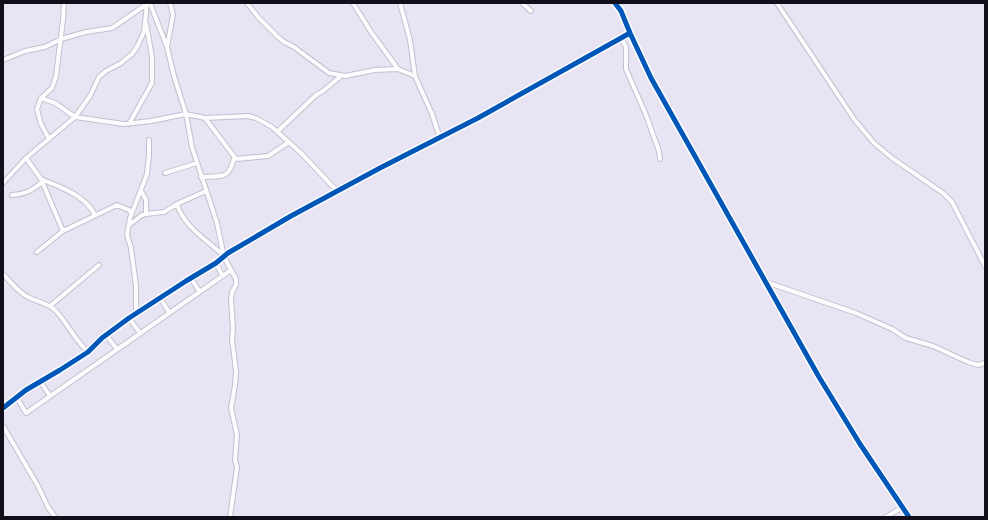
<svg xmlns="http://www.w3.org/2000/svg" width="988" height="520" font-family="'Fira Sans',sans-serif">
<rect width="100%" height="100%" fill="#e8e4f4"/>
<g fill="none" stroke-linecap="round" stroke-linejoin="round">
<defs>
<path id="minor" d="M 150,3 L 167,47 L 174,76 L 186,114 L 192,147 L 217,223 L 224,257 L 236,279 L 236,285 L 232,292 L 231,299 L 233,328 L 232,341 L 234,354 L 236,372 L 235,385 L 231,408 L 237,435 L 235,460 L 237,467 L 230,517
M 247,3 L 259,18 L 277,36 L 284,42 L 294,47 L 329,73 L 345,76 L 375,70 L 398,69 L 415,76
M 353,3 L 371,32 L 398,69
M 400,3 L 410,40 L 415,76 L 432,114 L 440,138
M 522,3 L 531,11
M 615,3 L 621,11 L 630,33 L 651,78 L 819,377 L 860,444 L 909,517
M 777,3 L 854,119 L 874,143 L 892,158 L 943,193 L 952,202 L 985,266
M 621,38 L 626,47 L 626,69 L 646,115 L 659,151 L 660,159
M 167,47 L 173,15 L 170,3
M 3,60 L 25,51 L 45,47 L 61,39 L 86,32 L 112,28 L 147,4
M 41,98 L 55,103 L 75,117 L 124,124 L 151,121 L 186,114 L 205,118 L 248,116 L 256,118 L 272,127 L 301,153 L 337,191
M 205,118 L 236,159 L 268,156 L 289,142
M 129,124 L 152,83 L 152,57 L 146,23
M 277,132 L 316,95 L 323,91 L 341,76
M 49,139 L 41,124 L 37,109 L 41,98 L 52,88 L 56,76 L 63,20 L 64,3
M 26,158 L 41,179 L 63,231
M 165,173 L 197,163
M 201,177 C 221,176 229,180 234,158
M 41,179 C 60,187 85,195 95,215
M 3,183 L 26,158 L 75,117 L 90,96 L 99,77 L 106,71 L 121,63 L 132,54 L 137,47 L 144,32 L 147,4 L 149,3
M 141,191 L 146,200 L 146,214
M 12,195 C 25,194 32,191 42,182
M 177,204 C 183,226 208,241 224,256
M 129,225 L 142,215 L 146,214 L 164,212 L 177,204 L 206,191
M 37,252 L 63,231 L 117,205 L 129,210 L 131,213
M 216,263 L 222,275
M 3,274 C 11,282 18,292 28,297 C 37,302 48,303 56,311 C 68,324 74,339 88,352
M 191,278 L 199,291
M 766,282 L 856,313 L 892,329 L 906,338 L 933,346 L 968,362 L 978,365 L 985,363
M 160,298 L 169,312
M 50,306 L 99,265
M 136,314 L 136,286 L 131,248 L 127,235 L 130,218 L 147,174 L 149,155 L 149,140
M 129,318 L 140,333
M 106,335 L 117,349
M 40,381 L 50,396
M 17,398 L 26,413 L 231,270
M 3,408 L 26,390 L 60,370 L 88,352 L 102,338 L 129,318 L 186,281 L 216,263 L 228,253 L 291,216 L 380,168 L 478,118 L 630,33
M 3,426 L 38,486 L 48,507 L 55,517
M 886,517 L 903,507"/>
</defs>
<!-- minor casing -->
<use href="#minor" stroke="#c3bfcd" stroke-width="6"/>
<!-- minor -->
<use href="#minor" stroke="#fcfbfd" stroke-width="4"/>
<defs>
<path id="cycleway" d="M 615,3 L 621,11 L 630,33 L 651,78 L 819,377 L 860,444 L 909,517
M 3,408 L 26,390 L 60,370 L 88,352 L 102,338 L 129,318 L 186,281 L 216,263 L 228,253 L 291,216 L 380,168 L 478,118 L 630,33"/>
</defs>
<!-- cycleway casing -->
<use href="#cycleway" stroke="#fff" stroke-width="8"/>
<!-- cycleway -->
<use href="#cycleway" stroke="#0057b8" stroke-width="5"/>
</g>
<!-- border -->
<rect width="988" height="520" fill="none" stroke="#120f1a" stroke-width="8"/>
</svg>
